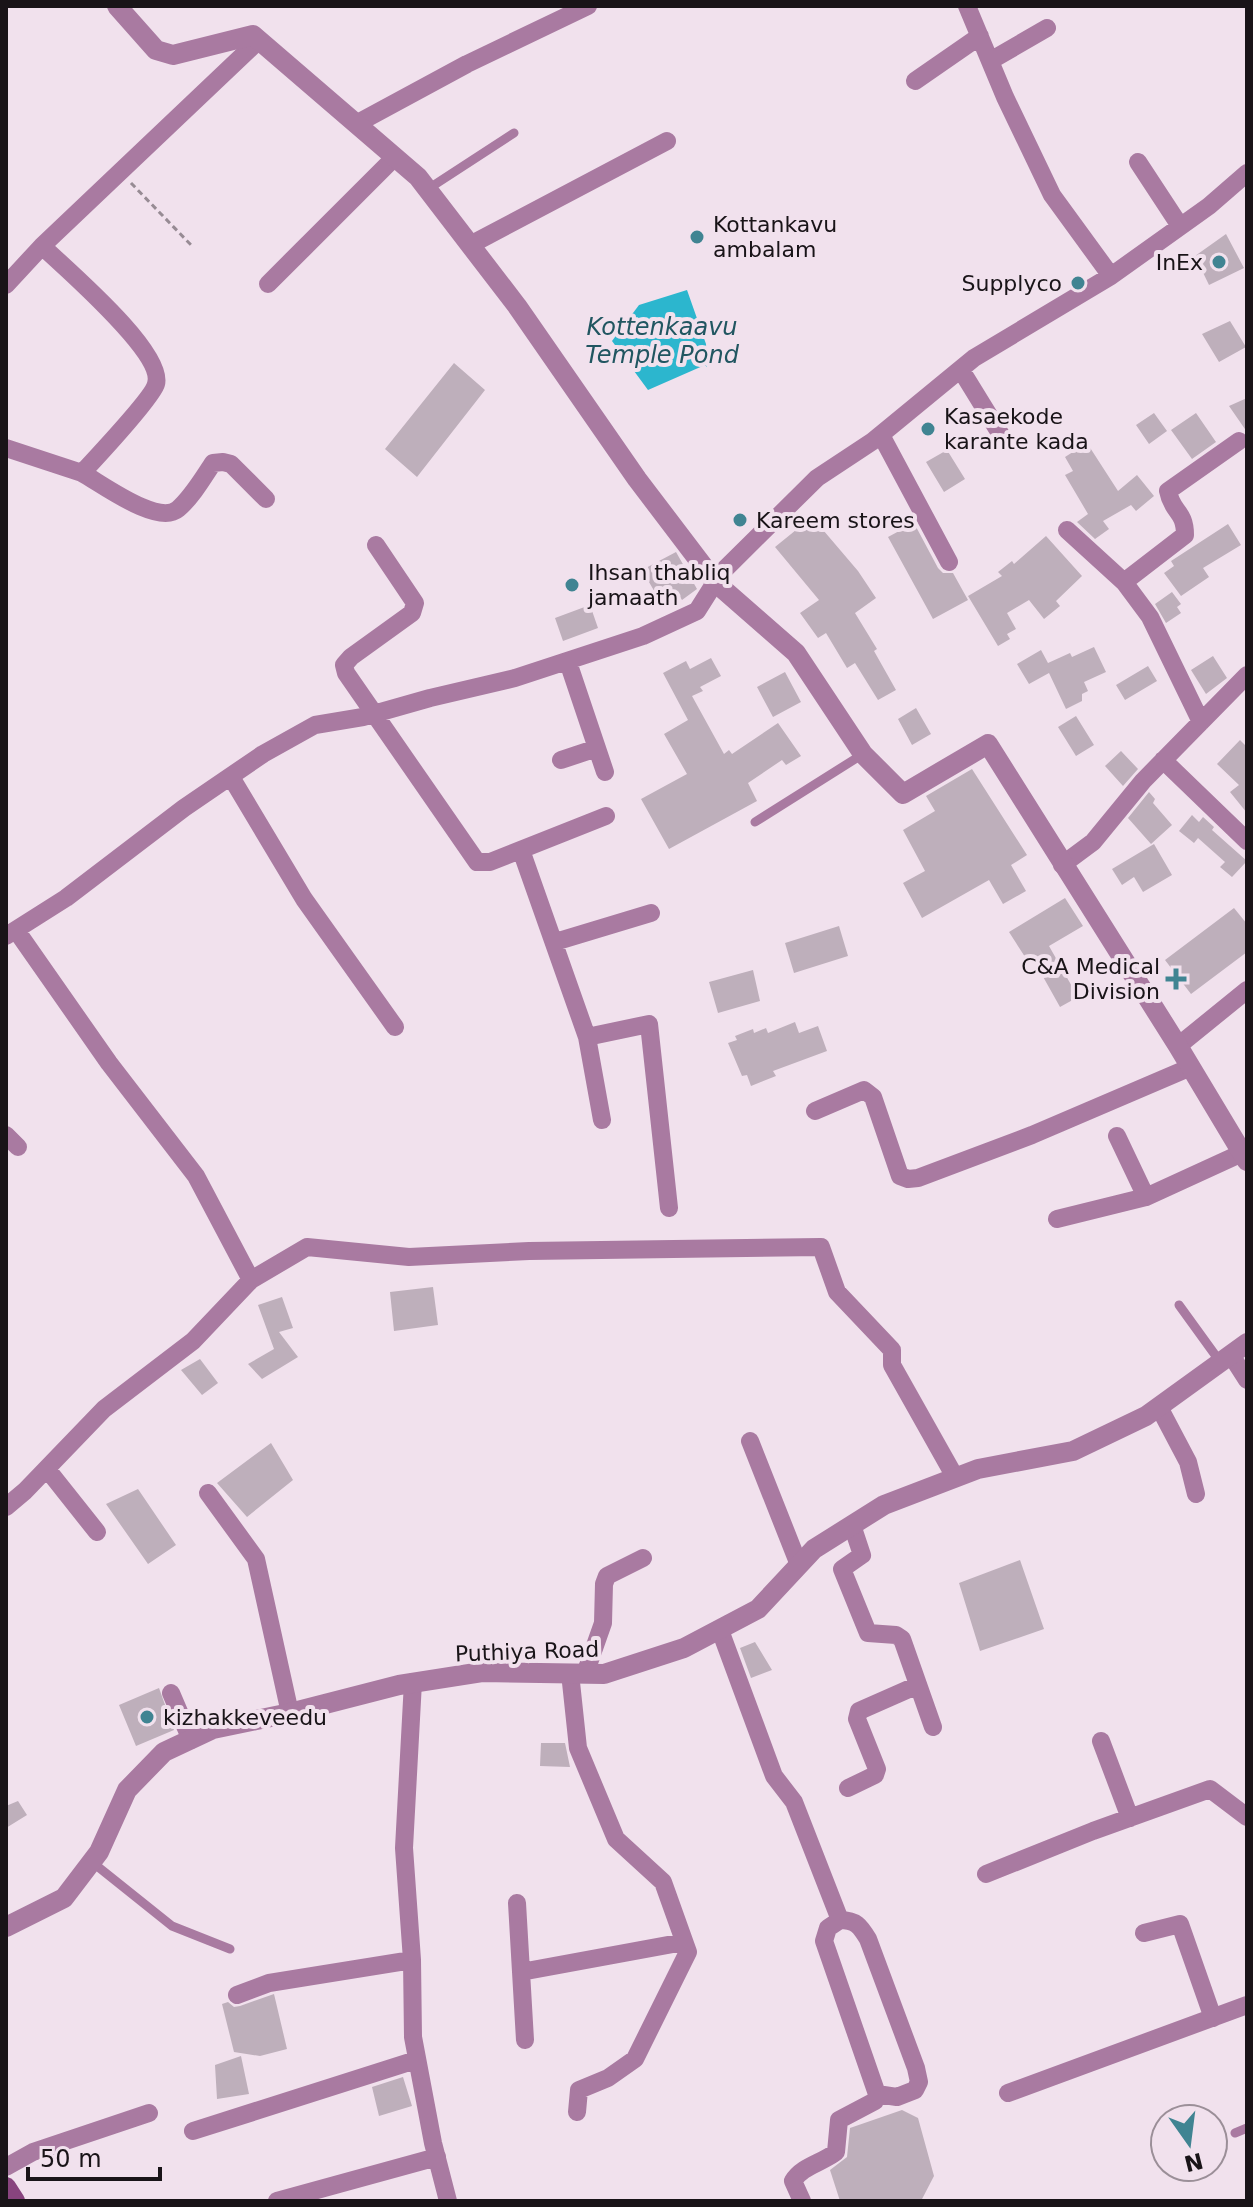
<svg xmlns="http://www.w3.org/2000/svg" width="1253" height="2207" font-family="'DejaVu Sans',sans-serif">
<rect width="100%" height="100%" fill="#f1e1ed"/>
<!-- water -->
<path fill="#2cb6ce" d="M 687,290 L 706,344 L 707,367 L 705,365 L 648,390 L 612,341 L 639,305 Z"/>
<!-- building -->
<path fill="#beafbb" d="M 1226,234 L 1244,268 L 1209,285 L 1195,256 Z
M 1230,321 L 1246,347 L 1219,362 L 1202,334 Z
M 454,363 L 485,390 L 417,477 L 385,449 Z
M 1247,398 L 1247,432 L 1229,406 Z
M 1154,413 L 1167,431 L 1149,444 L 1136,425 Z
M 1196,413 L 1216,442 L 1192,459 L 1171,430 Z
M 1087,443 L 1118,491 L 1137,475 L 1154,496 L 1136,511 L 1131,505 L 1103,521 L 1109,529 L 1095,539 L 1077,522 L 1088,514 L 1065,475 L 1073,471 L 1065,457 Z
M 947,450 L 965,479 L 944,492 L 926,462 Z
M 812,517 L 858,571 L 876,598 L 855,613 L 877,649 L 874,651 L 896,690 L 878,700 L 855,663 L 847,668 L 826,633 L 818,638 L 800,613 L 819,600 L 775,547 Z
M 914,523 L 938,568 L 943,573 L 953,573 L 968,600 L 933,619 L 888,537 Z
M 1228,524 L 1241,545 L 1203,568 L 1209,577 L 1181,596 L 1164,573 L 1174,566 L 1171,561 Z
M 1046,536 L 1082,576 L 1056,601 L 1060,606 L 1044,619 L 1029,600 L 1007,613 L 1016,629 L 1007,634 L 1010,639 L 998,646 L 968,596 L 1002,576 L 998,572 L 1012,561 L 1014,564 Z
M 676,552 L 697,589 L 682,600 L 677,592 L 660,601 L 642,570 Z
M 1172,592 L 1181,604 L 1177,607 L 1181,613 L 1166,623 L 1155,604 Z
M 590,605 L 598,628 L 563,641 L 555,618 Z
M 1094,647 L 1106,672 L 1084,682 L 1088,691 L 1082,694 L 1082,701 L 1066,709 L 1049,673 L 1029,684 L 1017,664 L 1041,650 L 1048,663 L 1070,653 L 1072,657 Z
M 1213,656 L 1227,678 L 1206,694 L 1191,670 Z
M 711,658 L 721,676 L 700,687 L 703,691 L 692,696 L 724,754 L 729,750 L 732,754 L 778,723 L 801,756 L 786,765 L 782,760 L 748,783 L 757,801 L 669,849 L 641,799 L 687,774 L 664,734 L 688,720 L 663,673 L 686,661 L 690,669 Z
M 1148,666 L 1157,681 L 1125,700 L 1116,685 Z
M 785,672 L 801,702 L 773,717 L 757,687 Z
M 916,708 L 931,734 L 912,745 L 898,719 Z
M 1076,716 L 1094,745 L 1076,756 L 1058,727 Z
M 1240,740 L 1247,747 L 1247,813 L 1230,792 L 1239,785 L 1217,764 Z
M 1121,751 L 1138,769 L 1123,786 L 1105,766 Z
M 972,769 L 1027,855 L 1011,865 L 1026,891 L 1003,904 L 989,880 L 922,918 L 903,883 L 925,871 L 903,830 L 935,811 L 926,796 Z
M 1149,792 L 1155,799 L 1153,803 L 1172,825 L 1151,844 L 1128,818 Z
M 1192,815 L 1199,822 L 1203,817 L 1214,827 L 1212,830 L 1247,861 L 1232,877 L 1220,867 L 1225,862 L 1198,838 L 1194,843 L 1179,831 Z
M 1154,844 L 1172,875 L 1143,892 L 1134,877 L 1122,885 L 1112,869 Z
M 1065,898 L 1083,926 L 1049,946 L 1078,997 L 1060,1007 L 1032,957 L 1027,960 L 1009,932 Z
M 1234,908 L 1247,924 L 1247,952 L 1191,994 L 1165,960 Z
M 839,926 L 848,956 L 794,973 L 785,943 Z
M 753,970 L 760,1001 L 718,1013 L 709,982 Z
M 795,1022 L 799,1033 L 818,1026 L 827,1051 L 773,1071 L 776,1076 L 751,1086 L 747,1075 L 742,1076 L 728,1043 L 737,1040 L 735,1036 L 753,1029 L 754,1033 L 766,1028 L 768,1033 Z
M 433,1287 L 438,1325 L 394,1331 L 390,1292 Z
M 282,1297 L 293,1328 L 279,1332 L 298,1357 L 262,1379 L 248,1364 L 274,1349 L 258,1305 Z
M 200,1359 L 218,1383 L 202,1395 L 181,1370 Z
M 271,1443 L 293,1480 L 247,1517 L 217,1483 Z
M 138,1489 L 176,1545 L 148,1564 L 106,1504 Z
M 1020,1560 L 1044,1629 L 980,1651 L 959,1583 Z
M 755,1642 L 772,1670 L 751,1678 L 740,1648 Z
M 159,1688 L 174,1730 L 136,1746 L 119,1705 Z
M 541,1743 L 565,1743 L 570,1767 L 540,1766 Z
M 18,1801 L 27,1815 L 6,1828 L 6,1806 Z
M 274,1994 L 287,2049 L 260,2056 L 234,2052 L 222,2004 L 228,2002 L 234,2007 L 240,2006 Z
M 241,2056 L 249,2094 L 217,2099 L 215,2065 Z
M 403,2077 L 412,2106 L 379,2116 L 372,2087 Z
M 902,2110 L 918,2118 L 934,2176 L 921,2201 L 840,2201 L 830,2170 L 847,2157 L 850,2128 Z"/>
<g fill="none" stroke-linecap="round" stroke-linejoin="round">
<!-- path -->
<path stroke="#978b94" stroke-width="3" stroke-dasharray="6 4" stroke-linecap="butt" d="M 131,183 L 193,247"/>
<!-- service -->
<path stroke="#a97aa1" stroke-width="9" d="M 428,189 L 514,133
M 755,822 L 863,754
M 1179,1305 L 1221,1363
M 92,1862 L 172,1926 L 230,1949
M 1235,2133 L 1247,2128"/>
<!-- minor -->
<path stroke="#a97aa1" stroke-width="18" d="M 967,6 L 1005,97 L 1052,195 L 1111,276
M 990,61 L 1047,28
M 915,81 L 980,36
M 356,124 L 467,64 L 588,6
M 1138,162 L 1180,226
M 470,245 L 667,141
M 268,284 L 395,157
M 6,285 L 42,246 L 259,40
M 961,370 L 1001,435
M 881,435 L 949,562
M 6,448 L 82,473 C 95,459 153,397 156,384 C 165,353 66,269 42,246
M 82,473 C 102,484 158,526 178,509 C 192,497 203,478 213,463 L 223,462 L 231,464 L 266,499
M 1067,530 L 1124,582 L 1150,617 L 1201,722
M 376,545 L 415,603 L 412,613 L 351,657 L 344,665 L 346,673 L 477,862 L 490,862 L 606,816
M 1124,582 L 1185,535 C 1185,510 1172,513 1168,491 L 1239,441
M 568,662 L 605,772
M 561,760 L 597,748
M 1163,760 L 1247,841
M 231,777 L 304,899 L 395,1027
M 521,850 L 587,1037 L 602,1120
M 1062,865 L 1093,842 L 1143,781 L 1247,675
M 6,936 L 66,898 L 184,808 L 263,754 L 315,725 L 363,717 L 430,698 L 515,678 L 643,636 L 697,611 L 721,573 L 817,478 L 873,441 L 974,358 L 1111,276 L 1209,206 L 1247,173
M 555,942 L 651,913
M 587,1037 L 649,1024 L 669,1208
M 1178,1046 L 1247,990
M 815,1111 L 864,1090 L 873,1097 L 900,1176 L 908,1179 L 918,1178 L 1032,1135 L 1191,1067
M 6,1135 L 18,1147
M 1117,1136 L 1146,1197
M 1057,1219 L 1146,1197 L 1242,1153
M 251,1280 L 307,1247 L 409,1257 L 529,1251 L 821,1247 L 837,1292 L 892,1350 L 892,1365 L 955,1477
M 1231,1355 L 1247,1380
M 1159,1407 L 1188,1462 L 1196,1494
M 750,1441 L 799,1565
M 47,1469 L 97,1532
M 208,1493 L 256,1559 L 290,1713
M 6,1507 L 25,1491 L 104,1409 L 193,1341 L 251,1280 L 196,1176 L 109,1063 L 16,930
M 852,1525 L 862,1555 L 842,1569 L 868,1633 L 896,1635 L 902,1639 L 933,1727
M 720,1630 L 774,1776 L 794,1802 L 840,1920 L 828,1928 L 824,1941 L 877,2094 L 875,2101 L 839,2120 L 836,2152 C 822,2163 802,2166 793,2181 L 802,2201
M 570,1673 L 578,1748 L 616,1839 L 663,1882 L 688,1952 L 635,2059 L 608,2078 L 579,2090 L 577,2112
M 585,1674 L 603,1623 L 604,1584 L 607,1576 L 643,1558
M 413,1682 L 404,1848 L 412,1960 L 413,2037 L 433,2143 L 448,2201
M 171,1693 L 191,1740
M 1101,1741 L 1130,1818
M 848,1788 L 875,1775 L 877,1769 L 857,1719 L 859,1711 L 918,1685
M 986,1874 L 1093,1831 L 1210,1789 L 1247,1817
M 517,1903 L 525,2040
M 840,1920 C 856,1920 860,1926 868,1939 L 916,2068 L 919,2082 L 915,2090 L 897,2097 L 877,2094
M 1144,1933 L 1180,1924 L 1213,2018
M 521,1972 L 684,1942
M 237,1995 L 269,1983 L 412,1960
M 1008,2093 L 1247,2005
M 193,2131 L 416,2060
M 6,2167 L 33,2152 L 149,2113
M 277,2201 L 437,2157"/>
<!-- tertiary -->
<path stroke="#a97aa1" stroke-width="20" d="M 117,6 L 156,50 L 173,55 L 253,35 L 418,177 L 517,306 L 637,479 L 716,583 L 796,653 L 863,754 L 903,794 L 988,744 L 1178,1046 L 1247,1161
M 6,1927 L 64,1898 L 99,1852 L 127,1790 L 164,1752 L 213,1729 L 290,1713 L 399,1685 L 482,1672 L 604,1674 L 684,1648 L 758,1609 L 814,1549 L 884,1505 L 978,1469 L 1073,1451 L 1146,1416 L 1247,1343"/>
<!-- secondary -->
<path stroke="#88447e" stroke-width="20" d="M 6,2187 L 15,2201"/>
</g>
<!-- markers -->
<g fill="#408492" stroke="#f1e1ed" stroke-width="3">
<circle cx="697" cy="237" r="8"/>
<circle cx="1219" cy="262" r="8"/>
<circle cx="1078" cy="283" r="8"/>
<circle cx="928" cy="429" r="8"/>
<circle cx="740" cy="520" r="8"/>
<circle cx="572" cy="585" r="8"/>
<path d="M1172 967h8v8h8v8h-8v8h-8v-8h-8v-8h8z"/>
<circle cx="147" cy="1717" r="8"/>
</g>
<g text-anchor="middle" stroke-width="8" stroke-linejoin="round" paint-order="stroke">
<!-- poi labels -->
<g font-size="22" fill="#191418" stroke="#f1e1ed" text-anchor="start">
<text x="713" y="232">Kottankavu<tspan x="713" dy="25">ambalam</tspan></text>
<text x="1203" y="270" text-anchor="end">InEx</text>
<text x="1062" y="291" text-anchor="end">Supplyco</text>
<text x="944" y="424">Kasaekode<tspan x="944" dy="25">karante kada</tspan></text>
<text x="756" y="528">Kareem stores</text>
<text x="588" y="580">Ihsan thabliq<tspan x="588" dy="25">jamaath</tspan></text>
<text x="1160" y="974" text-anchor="end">C&amp;A Medical<tspan x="1160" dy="25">Division</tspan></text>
<text x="163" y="1725">kizhakkeveedu</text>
</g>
<!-- street labels -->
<g font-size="22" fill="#191418" stroke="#f1e1ed">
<text transform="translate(527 1651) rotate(-2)" y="8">Puthiya Road</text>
</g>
<!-- water labels -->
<g font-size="24" font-style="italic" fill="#215661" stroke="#f1e1ed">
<text x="662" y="335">Kottenkaavu<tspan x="662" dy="28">Temple Pond</tspan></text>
</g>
</g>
<!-- border -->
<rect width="1253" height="2207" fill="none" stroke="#191418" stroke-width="16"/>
<!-- north arrow -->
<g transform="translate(1189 2143) rotate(166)"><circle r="38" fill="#f1e1ed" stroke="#9b8f98" stroke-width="2"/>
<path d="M0-6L14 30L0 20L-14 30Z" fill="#408492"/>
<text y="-12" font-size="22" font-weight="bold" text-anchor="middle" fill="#191418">N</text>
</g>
<!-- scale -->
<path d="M28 2167v12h132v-12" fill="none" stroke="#191418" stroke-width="4"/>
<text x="40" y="2167" font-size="24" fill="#191418" stroke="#f1e1ed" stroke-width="6" paint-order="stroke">50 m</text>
</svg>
